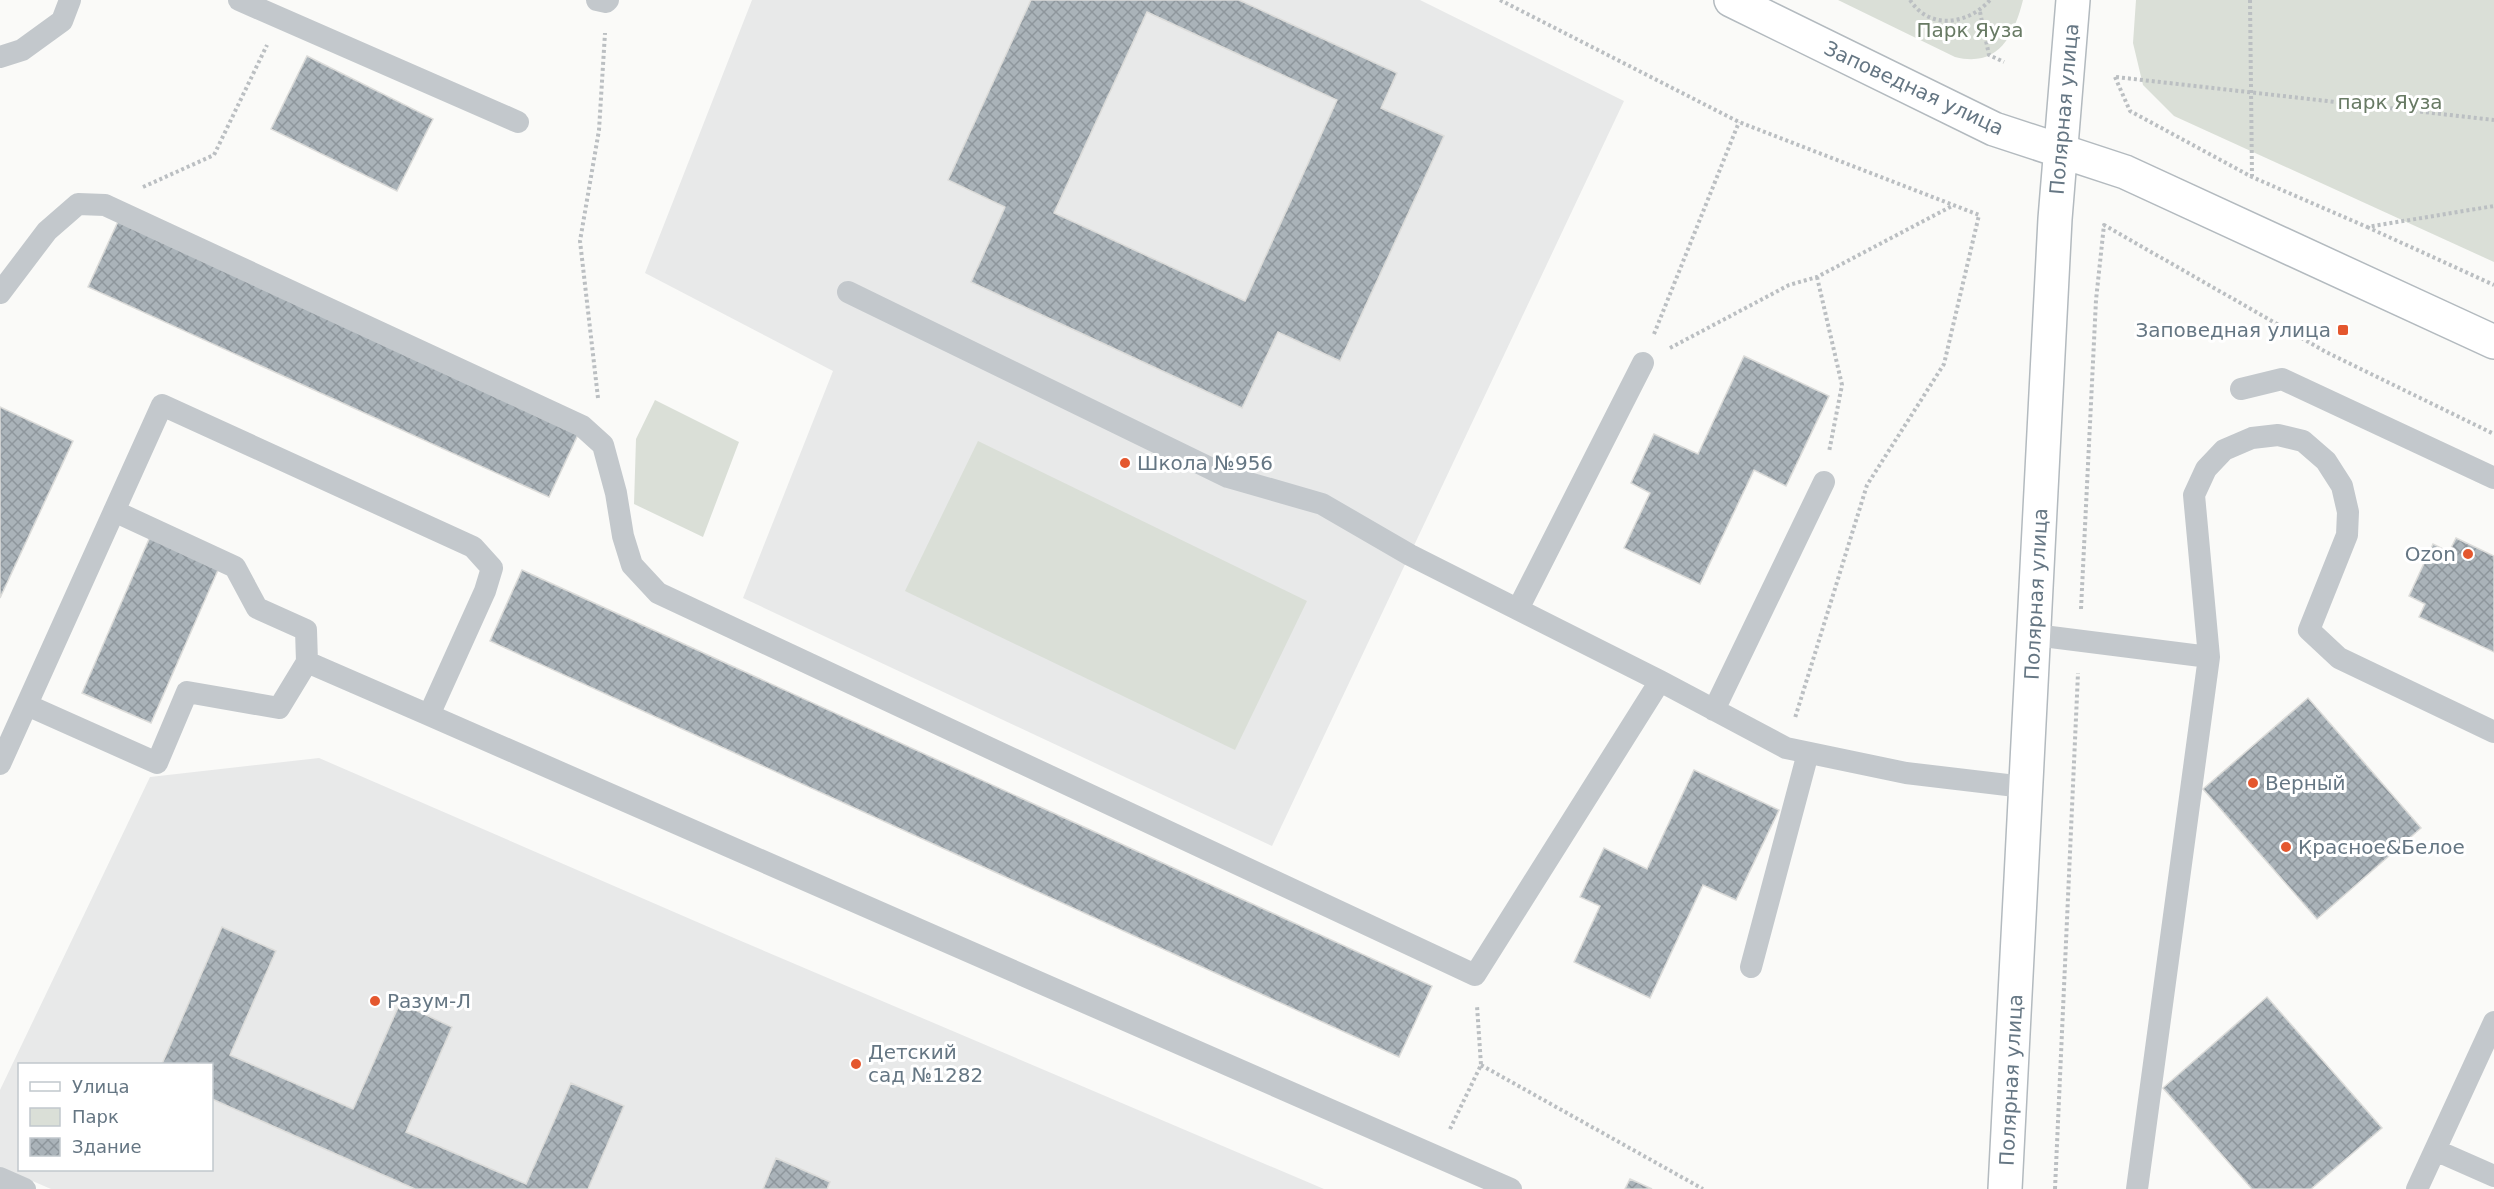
<svg xmlns="http://www.w3.org/2000/svg" width="2494" height="1189" font-family="'DejaVu Sans',sans-serif">
<defs>
<pattern id="building-cross-hatch" width="8" height="8" patternUnits="userSpaceOnUse" patternTransform="scale(1.5)"><rect width="8" height="8" fill="#aab3b9"/><path d="M0 0l8 8M0 8l8-8" fill="none" stroke="#8e969c"/></pattern>
</defs>
<rect width="100%" height="100%" fill="#fafaf8"/>
<!-- built -->
<path fill="#e8e9e9" fill-rule="evenodd" d="M 752,0 L 1420,0 L 1624,101 L 1272,846 L 743,598 L 833,371 L 645,273 Z
M 319,758 L 734,938 L 1324,1189 L 51,1189 L 0,1167 L 0,1090 L 150,777 ZM 20,1064 L 212,1064 L 212,1170 L 20,1170 Z"/>
<!-- park -->
<path fill="#dadfd7" d="M 1838,0 L 2023,0 C 2014,36 1998,68 1955,57 Z
M 2136,0 L 2494,0 L 2494,262 L 2174,116 L 2143,85 L 2133,43 Z
M 655,400 L 739,442 L 703,537 L 634,504 L 636,439 Z
M 978,441 L 1307,601 L 1235,750 L 905,591 Z"/>
<!-- building -->
<path fill="url(#building-cross-hatch)" stroke="#dcdcda" stroke-width="1.5" fill-rule="evenodd" d="M 1031,0 L 1239,0 L 1397,73 L 1381,108 L 1444,136 L 1340,361 L 1278,332 L 1242,408 L 971,282 L 1005,207 L 948,180 ZM 1147,12 L 1337,100 L 1245,301 L 1054,213 Z
M 307,56 L 433,119 L 397,191 L 271,129 Z
M 121,215 L 582,426 L 549,497 L 88,287 Z
M 1744,356 L 1829,396 L 1786,486 L 1754,470 L 1700,584 L 1624,548 L 1650,493 L 1631,483 L 1654,434 L 1698,454 Z
M 0,407 L 73,441 L 0,598 Z
M 153,530 L 222,561 L 151,723 L 82,693 Z
M 2456,538 L 2494,556 L 2494,652 L 2419,617 L 2425,604 L 2409,596 L 2433,544 L 2449,552 Z
M 522,570 L 1432,986 L 1399,1057 L 490,641 Z
M 2308,698 L 2421,828 L 2317,919 L 2203,789 Z
M 1694,770 L 1779,810 L 1736,900 L 1703,885 L 1650,998 L 1574,962 L 1600,906 L 1580,897 L 1604,848 L 1647,869 Z
M 222,927 L 276,951 L 230,1055 L 353,1109 L 400,1003 L 452,1027 L 406,1132 L 526,1184 L 571,1083 L 624,1106 L 588,1189 L 415,1189 L 212,1099 L 212,1064 L 162,1064 Z
M 2267,997 L 2382,1128 L 2311,1189 L 2252,1189 L 2163,1088 Z
M 776,1158 L 830,1182 L 827,1189 L 763,1189 Z
M 1630,1179 L 1652,1189 L 1625,1189 Z"/>
<g fill="none" stroke-linecap="round" stroke-linejoin="round">
<defs>
<path id="secondary" d="M 1731,0 L 1994,129 L 2125,172 L 2494,342
M 2005,1189 L 2055,219 L 2073,0"/>
</defs>
<!-- secondary casing -->
<use href="#secondary" stroke="#b3babf" stroke-width="36"/>
<!-- path -->
<path stroke="#bbbfc2" stroke-width="4" stroke-dasharray="3 3" stroke-linecap="butt" d="M 1500,0 L 1739,122 L 1979,215 L 1944,364 L 1867,485 L 1795,718
M 1910,0 C 1930,31 1969,24 1990,0
M 2250,0 L 2252,176
M 1980,12 L 1989,55 L 2004,62
M 2115,77 L 2130,111 L 2252,177 L 2367,227 L 2494,206
M 2116,77 L 2494,120
M 143,187 L 214,155 L 267,45
M 2367,227 L 2494,285
M 1817,277 L 1842,385 L 1829,452
M 1654,334 L 1739,122
M 1670,348 L 1789,285 L 1817,277 L 1952,206
M 598,398 L 580,241 L 599,130 L 605,33
M 2081,609 L 2096,300 L 2104,225 L 2326,352 L 2494,434
M 1481,1065 L 1703,1189
M 1450,1129 L 1481,1065 L 1477,1006
M 2055,1189 L 2078,673"/>
<!-- lane -->
<path stroke="#c3c8cc" stroke-width="22" d="M 239,0 L 518,122
M 597,0 L 606,2 L 608,0
M 0,57 L 22,50 L 62,21 L 70,0
M 848,292 L 1228,477 L 1322,504 L 1410,555 L 1660,681 L 1786,748 L 1906,773 L 2024,787
M 0,293 L 47,231 L 78,204 L 105,205 L 582,426 L 603,445 L 616,493 L 623,536 L 632,565 L 658,593 L 1475,975 L 1660,681
M 2241,389 L 2282,379 L 2494,478
M 114,511 L 235,567 L 257,608 L 306,630 L 307,662 L 429,715
M 1518,609 L 1643,363
M 2035,635 L 2209,657
M 27,705 L 157,763 L 187,692 L 279,708 L 307,662
M 1714,710 L 1824,482
M 0,764 L 162,405 L 473,547 L 492,568 L 485,591 L 429,715 L 1511,1189
M 1751,967 L 1808,753
M 2435,1150 L 2494,1176
M 0,1178 L 25,1189
M 2137,1189 L 2209,657 L 2194,495 L 2206,469 L 2224,450 L 2252,438 L 2278,435 L 2303,441 L 2326,461 L 2342,486 L 2348,512 L 2347,535 L 2309,630 L 2339,658 L 2494,732
M 2417,1189 L 2494,1022"/>
<!-- secondary -->
<use href="#secondary" stroke="#fff" stroke-width="33"/>
</g>
<!-- markers -->
<g fill="#e4572e" stroke="#fff" stroke-width="2">
<rect x="2337" y="324" width="12" height="12" rx="3"/>
<circle cx="1125" cy="463" r="6"/>
<circle cx="2468" cy="554" r="6"/>
<circle cx="2253" cy="783" r="6"/>
<circle cx="2286" cy="847" r="6"/>
<circle cx="375" cy="1001" r="6"/>
<circle cx="856" cy="1064" r="6"/>
</g>
<g text-anchor="middle" stroke-width="6" stroke-linejoin="round" paint-order="stroke">
<!-- park labels -->
<g font-size="20" fill="#687a64" stroke="#fff">
<text x="1970" y="37">Парк Яуза</text>
<text x="2390" y="109">парк Яуза</text>
</g>
<!-- street labels -->
<g font-size="20" fill="#657683" stroke="#fff">
<text transform="translate(1914 88) rotate(25)" y="7">Заповедная улица</text>
<text transform="translate(2064 109) rotate(-85)" y="7">Полярная улица</text>
<text transform="translate(2036 594) rotate(-87)" y="7">Полярная улица</text>
<text transform="translate(2011 1080) rotate(-87)" y="7">Полярная улица</text>
</g>
<!-- poi labels -->
<g font-size="20" fill="#657683" stroke="#fff" text-anchor="start">
<text x="2331" y="337" text-anchor="end">Заповедная улица</text>
<text x="1137" y="470">Школа №956</text>
<text x="2456" y="561" text-anchor="end">Ozon</text>
<text x="2265" y="790">Верный</text>
<text x="2298" y="854">Красное&amp;Белое</text>
<text x="387" y="1008">Разум-Л</text>
<text x="868" y="1059">Детский<tspan x="868" dy="23">сад №1282</tspan></text>
</g>
</g>
<!-- legend -->
<rect x="18" y="1063" width="195" height="108" fill="#ffffff" stroke="#c1c8cd" stroke-width="1.5"/>
<rect x="30" y="1082" width="30" height="9" fill="#ffffff" stroke="#c1c8cd" stroke-width="1.5"/>
<text x="72" y="1093" font-size="18" fill="#657683">Улица</text>
<rect x="30" y="1108" width="30" height="18" fill="#dadfd7" stroke="#c1c8cd" stroke-width="1.5"/>
<text x="72" y="1123" font-size="18" fill="#657683">Парк</text>
<rect x="30" y="1138" width="30" height="18" fill="url(#building-cross-hatch)" stroke="#c1c8cd" stroke-width="1.5"/>
<text x="72" y="1153" font-size="18" fill="#657683">Здание</text>
</svg>
